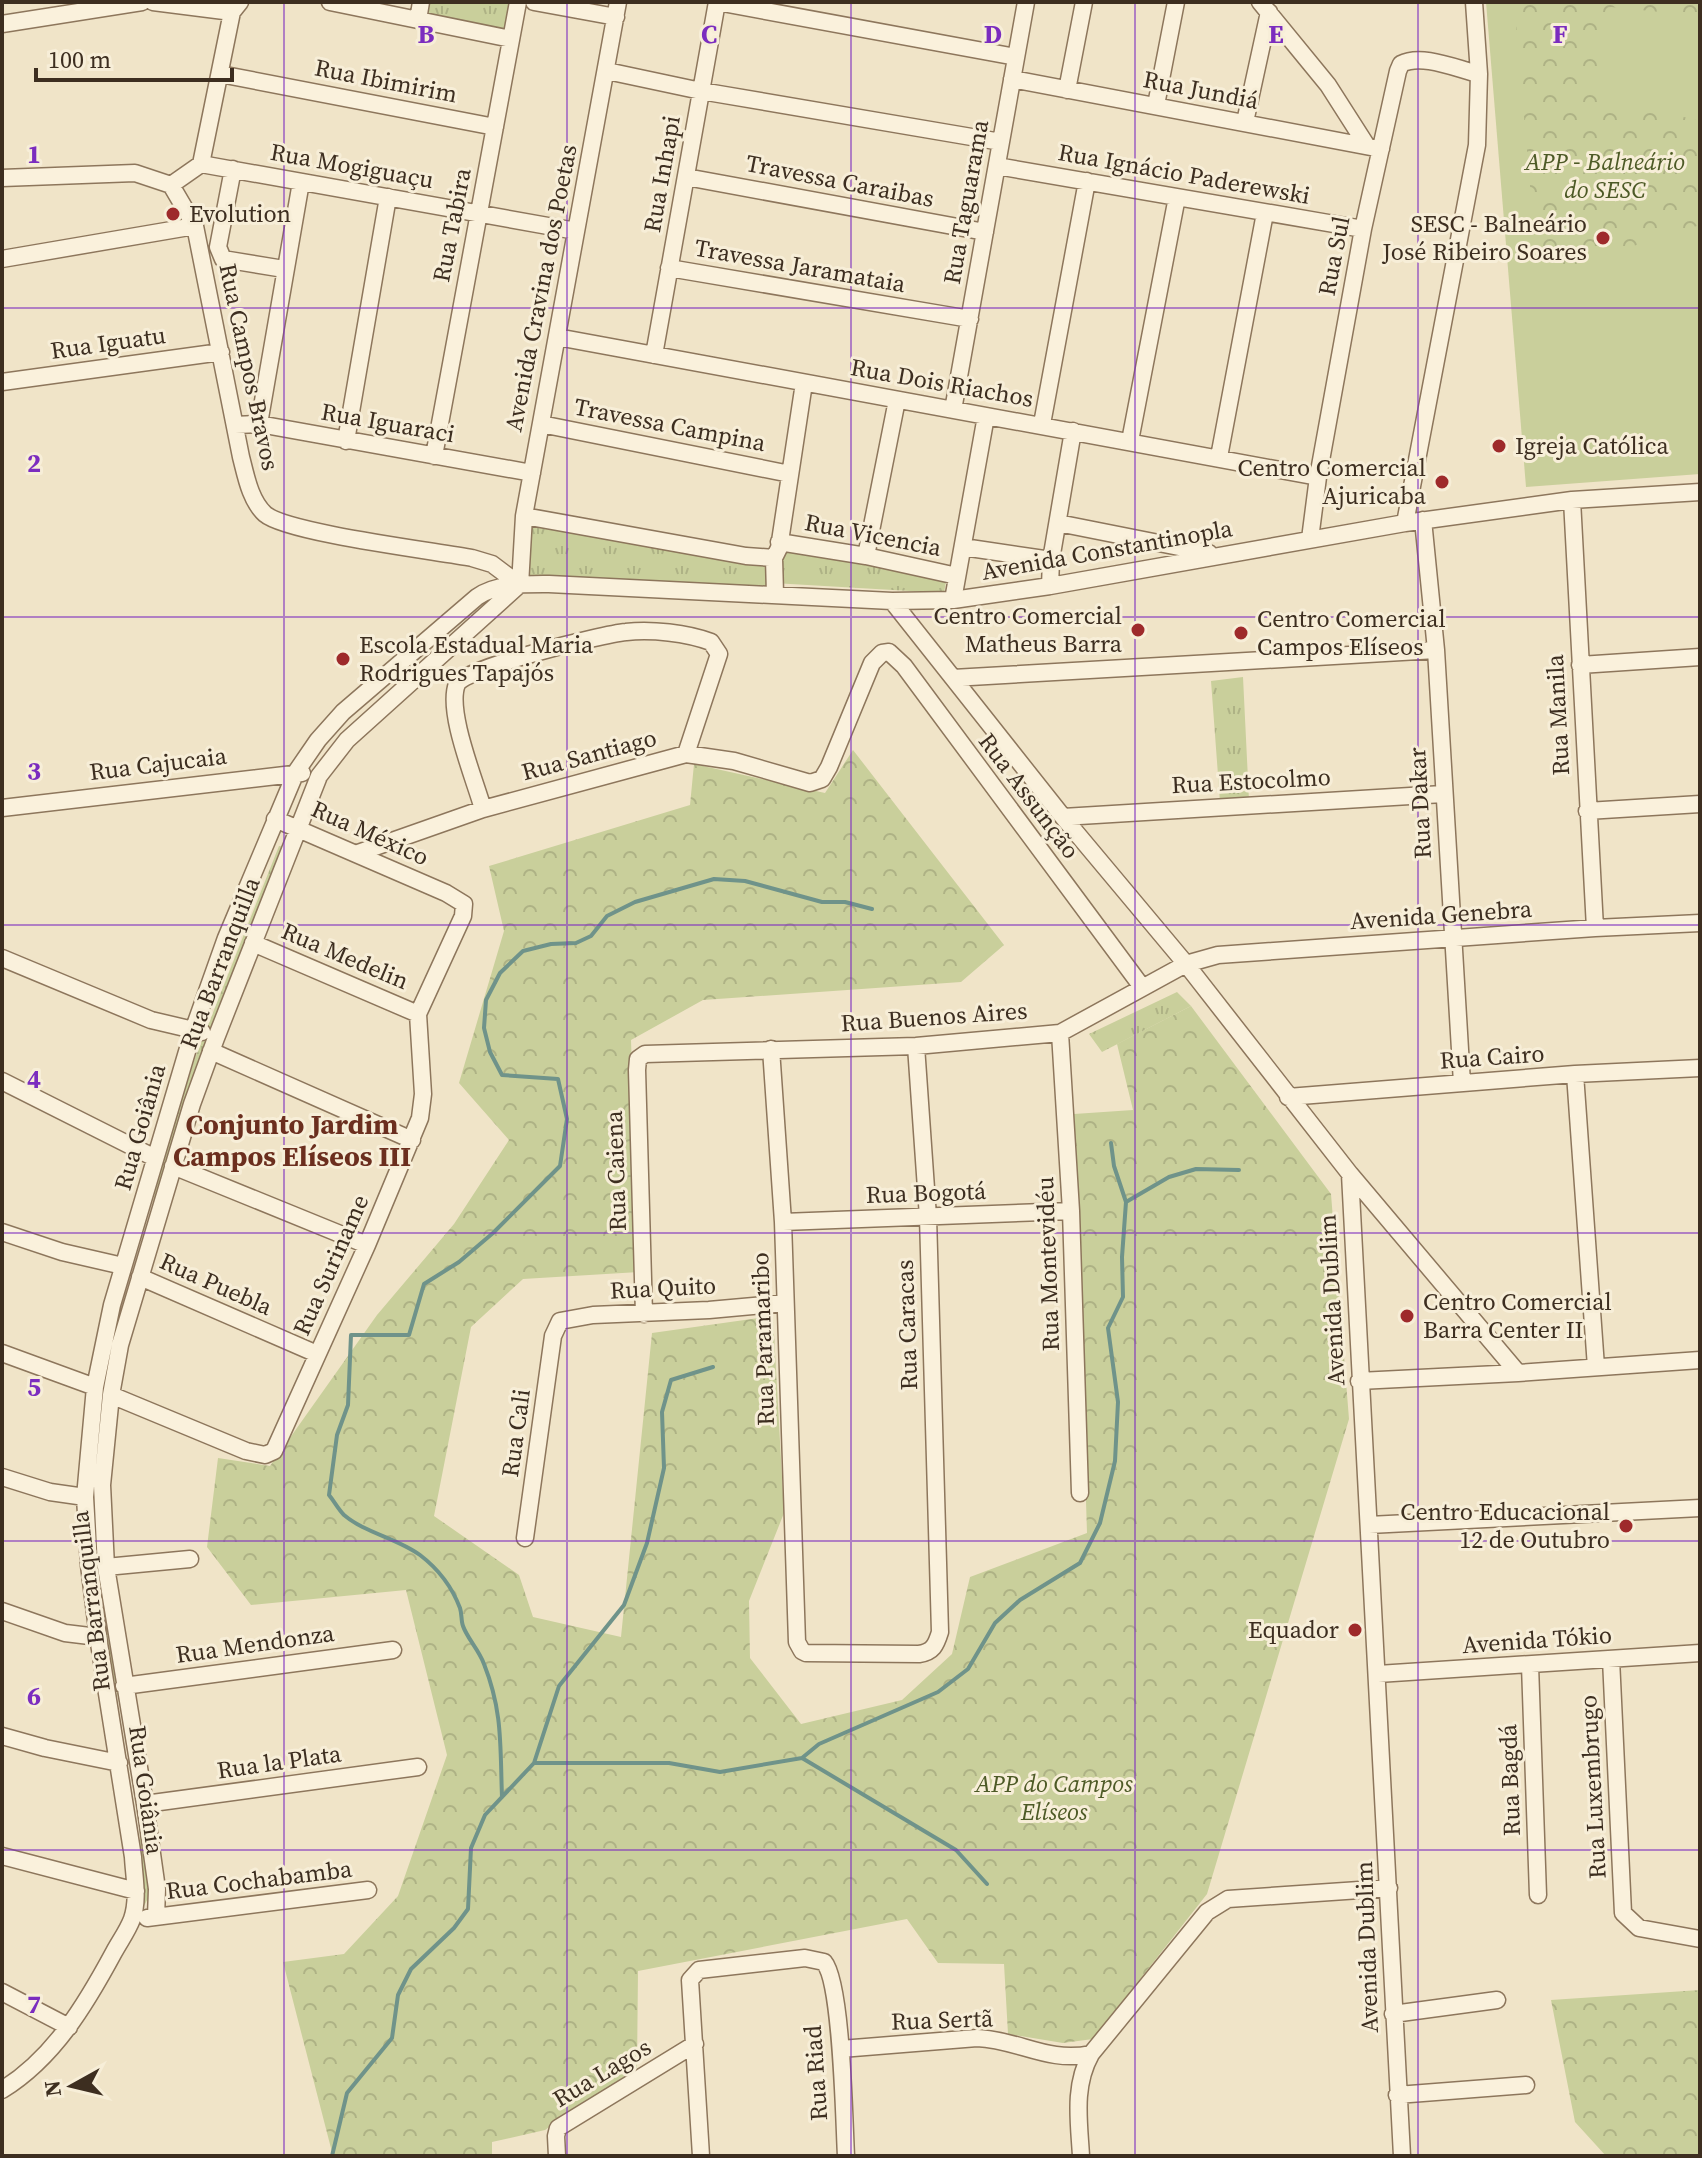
<svg xmlns="http://www.w3.org/2000/svg" width="1702" height="2158" font-family="'Source Serif 4',serif">
<defs>
<pattern id="forest-crowns" width="20" height="18" patternUnits="userSpaceOnUse" patternTransform="scale(2)"><rect width="20" height="18" fill="#c9cf9b"/><path d="M2 6a3 3 0 1 1 6 0M12 15a3 3 0 1 1 6 0" fill="none" stroke="#aeb285"/></pattern>
<pattern id="park-tufts" width="24" height="20" patternUnits="userSpaceOnUse" patternTransform="scale(2)"><rect width="24" height="20" fill="#c9cf9b"/><path d="M3 7l-1-3M5 7V3M7 7l1-3M15 17l-1-3M17 17v-4M19 17l1-3" fill="none" stroke="#aeb285"/></pattern>
</defs>
<rect width="100%" height="100%" fill="#f0e4c8"/>
<!-- green -->
<path fill="#c9cf9b" d="M 1486,2 L 1700,2 L 1700,474 L 1526,487 Z"/>
<!-- forest -->
<path fill="url(#forest-crowns)" d="M 1514,2 L 1700,2 L 1700,16 L 1611,7 L 1591,94 L 1700,121 L 1700,225 L 1538,276 Z
M 853,750 L 1004,945 L 961,982 L 703,1000 L 631,1040 L 639,1272 L 523,1279 L 471,1327 L 434,1516 L 519,1575 L 533,1617 L 621,1637 L 652,1333 L 773,1316 L 784,1513 L 749,1601 L 750,1658 L 801,1724 L 902,1700 L 952,1654 L 970,1577 L 1087,1533 L 1074,1114 L 1133,1110 L 1117,1044 L 1191,1006 L 1331,1194 L 1349,1419 L 1207,1894 L 1093,2039 L 1063,2043 L 1008,2034 L 1004,1964 L 938,1963 L 907,1919 L 638,1971 L 637,2068 L 545,2130 L 492,2142 L 492,2156 L 333,2156 L 283,1962 L 344,1954 L 398,1896 L 447,1755 L 406,1590 L 251,1605 L 207,1547 L 218,1458 L 270,1466 L 377,1315 L 454,1224 L 509,1140 L 459,1083 L 504,931 L 489,866 L 690,805 L 694,764 L 825,793 Z
M 1700,1990 L 1700,2156 L 1606,2156 L 1575,2122 L 1551,2000 Z"/>
<!-- park -->
<path fill="url(#park-tufts)" d="M 421,2 L 518,2 L 511,39 L 418,20 Z
M 524,524 L 773,564 L 775,546 L 946,581 L 944,593 L 773,583 L 771,589 L 514,576 Z
M 1243,677 L 1249,800 L 1220,802 L 1211,681 Z
M 279,846 L 288,847 L 203,1062 L 140,1294 L 114,1411 L 102,1506 L 147,1809 L 149,1896 L 143,1908 L 138,1792 L 107,1646 L 95,1507 L 159,1171 L 195,1058 Z
M 1177,992 L 1191,1006 L 1102,1052 L 1089,1034 Z"/>
<g fill="none" stroke-linecap="round" stroke-linejoin="round">
<!-- stream -->
<path stroke="#6f938a" stroke-width="4" d="M 1126,1202 L 1169,1177 L 1196,1169 L 1239,1170
M 802,1758 L 956,1850 L 987,1884
M 534,1763 L 669,1763 L 720,1772 L 802,1758 L 819,1744 L 938,1692 L 968,1669 L 995,1623 L 1020,1600 L 1080,1563 L 1100,1523 L 1115,1461 L 1118,1402 L 1108,1328 L 1123,1297 L 1122,1257 L 1126,1202 L 1114,1166 L 1111,1143
M 502,1797 C 500,1746 503,1712 484,1664 C 479,1650 467,1638 463,1626 C 461,1621 462,1614 460,1608 C 452,1587 437,1568 420,1555 C 397,1538 365,1533 344,1515 C 338,1509 334,1501 329,1495 L 337,1435 L 348,1405 L 351,1335 L 409,1335 L 424,1284 L 459,1262 L 493,1233 L 560,1166 L 567,1119 L 558,1079 L 502,1075 L 490,1052 L 484,1028 L 486,1000 L 500,973 L 523,951 L 551,944 L 576,943 L 591,936 L 607,916 L 635,902 L 714,879 L 745,881 L 822,902 L 845,902 L 872,909
M 332,2156 L 347,2093 L 392,2038 L 398,1995 L 411,1969 L 454,1928 L 468,1909 L 471,1848 L 485,1815 L 534,1763 L 559,1686 L 624,1605 L 647,1543 L 664,1468 L 662,1412 L 671,1380 L 713,1367"/>
<defs>
<path id="minor" d="M 153,2 L 232,12
M 330,2 L 511,39
M 534,2 L 616,17
M 717,2 L 1016,57
M 1260,2 L 1328,85 L 1367,146
M 418,20 L 421,2
M 2,24 L 142,2
M 607,71 L 701,91 L 1001,142
M 220,74 L 495,127
M 1012,79 L 1381,149
M 1067,90 L 1084,2
M 1156,105 L 1176,2
M 1245,122 L 1269,12
M 201,164 L 232,12 L 240,2
M 997,166 L 1363,229
M 233,169 L 218,247 L 223,259 L 284,269
M 686,177 L 985,232
M 2,178 L 135,173 L 171,185 L 195,226 L 241,457 C 246,476 250,500 265,514 C 287,533 435,551 472,558 L 492,564 L 520,585
M 171,185 L 201,164 L 576,231
M 2,259 L 195,226
M 669,268 L 970,319
M 557,337 L 1318,477
M 654,355 L 717,2
M 2,382 L 221,352
M 953,410 L 1026,2
M 259,424 L 301,182
M 541,424 L 790,474
M 1042,424 L 1087,181
M 235,425 L 259,424 L 532,473
M 346,441 L 388,197
M 1130,441 L 1177,197
M 434,456 L 518,2
M 1219,457 L 1265,213
M 1572,500 L 1595,928
M 524,516 L 746,556 L 774,558 L 779,548 L 804,383
M 1423,520 L 1436,650 L 1462,1083
M 1058,523 L 1209,553
M 1405,523 L 1477,145 L 1479,74 L 1474,2
M 1310,539 L 1318,477 L 1363,229 L 1398,71 L 1401,64 C 1422,53 1457,69 1479,74
M 779,542 L 866,556 L 957,576
M 963,547 L 1051,560
M 866,556 L 897,400
M 774,558 L 775,594
M 520,585 L 524,516 L 618,2
M 1050,586 L 1051,560 L 1073,431
M 953,600 L 986,416
M 892,601 L 1063,817 L 1186,964 L 1350,1174 L 1402,2156
M 1580,665 L 1700,657
M 953,678 L 1436,650
M 2,808 L 302,773
M 483,809 C 475,780 446,711 457,684 C 464,668 603,634 626,632 C 651,629 687,633 711,642 L 719,654 L 686,754
M 1587,811 L 1700,804
M 1063,817 L 1443,794
M 358,853 L 483,809 L 686,754 L 734,761 L 810,783 L 822,779 L 829,767 L 872,663 L 882,653 L 889,652 L 904,666 L 1142,987
M 253,943 L 418,1014
M 2,958 L 151,1020 L 202,1032
M 1060,1033 L 1071,1211 L 1080,1493
M 771,1049 L 783,1222 L 797,1642 L 802,1651 L 806,1653 L 919,1654 C 933,1652 936,1645 940,1632 L 928,1217 L 916,1046
M 211,1051 L 412,1140
M 1575,1074 L 1596,1367
M 2,1081 L 155,1158
M 1288,1097 L 1575,1074 L 1700,1068
M 173,1166 L 367,1245
M 1350,1174 L 1518,1373
M 783,1222 L 1071,1211
M 2,1232 L 62,1252 L 123,1266
M 140,1277 L 317,1354
M 644,1314 L 637,1070 L 638,1059 L 645,1054 L 916,1046 L 1060,1033 L 1186,964 L 1218,955 L 1595,928 L 1700,923
M 2,1353 L 95,1387
M 1359,1381 L 1518,1373 L 1700,1360
M 111,1395 L 246,1451 L 265,1455 L 274,1451 L 367,1245 L 420,1118 L 423,1094 L 418,1014 L 463,916 L 464,904 L 446,893 L 275,819
M 2,1477 L 50,1492 L 85,1497
M 1369,1525 L 1700,1508
M 525,1538 L 553,1336 L 560,1321 L 593,1315 L 709,1310 L 785,1303
M 106,1567 L 190,1559
M 2,1611 L 65,1633 L 98,1637
M 1611,1659 L 1623,1913 L 1639,1928 L 1700,1939
M 1530,1665 L 1538,1895
M 1378,1674 L 1700,1653
M 124,1686 L 393,1650
M 2,1736 L 45,1748 L 119,1763
M 145,1804 L 418,1767
M 2,1856 L 136,1891
M 156,1917 L 157,1889 L 145,1804 L 106,1567 L 102,1485 L 111,1395 L 120,1345 L 192,1104 L 216,1038 L 319,776 L 347,740 L 519,585
M 147,1918 L 368,1890
M 2,1992 L 69,2027
M 1393,2014 L 1497,2000
M 841,2049 L 977,2038 C 1020,2040 1047,2063 1091,2054
M 2,2090 C 54,2058 86,2004 114,1952 C 120,1941 128,1930 132,1919 C 139,1899 134,1877 133,1857 L 98,1637 L 89,1565 L 85,1497 L 95,1387 L 112,1305 L 194,1028 L 226,938 L 296,772 L 318,740 L 343,712 L 477,597 C 497,583 526,584 549,584 L 892,601 L 953,600 L 1050,586 L 1405,523 L 1572,500 L 1700,492
M 1397,2095 L 1526,2085
M 557,2156 L 556,2136 L 558,2128 L 695,2044
M 701,2156 L 690,1980 L 699,1970 L 805,1958 L 824,1962 C 842,1983 844,2121 846,2156
M 1081,2156 C 1079,2121 1073,2086 1091,2054 L 1207,1912 L 1228,1899 L 1389,1888"/>
</defs>
<!-- minor casing -->
<use href="#minor" stroke="#8d765c" stroke-width="19"/>
<!-- minor -->
<use href="#minor" stroke="#faf1dc" stroke-width="16"/>
</g>
<!-- grid -->
<path fill="none" stroke="#7b2cbf" stroke-width="2" stroke-opacity="0.55" d="M 284,2 L 284,2156M 567,2 L 567,2156M 851,2 L 851,2156M 1135,2 L 1135,2156M 1418,2 L 1418,2156M 2,308 L 1700,308M 2,617 L 1700,617M 2,925 L 1700,925M 2,1233 L 1700,1233M 2,1541 L 1700,1541M 2,1850 L 1700,1850"/>
<!-- markers -->
<g fill="#9e2a2b" stroke="#f7eed8" stroke-width="3">
<circle cx="173" cy="214" r="8"/>
<circle cx="1603" cy="238" r="8"/>
<circle cx="1499" cy="446" r="8"/>
<circle cx="1442" cy="482" r="8"/>
<circle cx="1138" cy="630" r="8"/>
<circle cx="1241" cy="633" r="8"/>
<circle cx="343" cy="659" r="8"/>
<circle cx="1407" cy="1316" r="8"/>
<circle cx="1626" cy="1526" r="8"/>
<circle cx="1355" cy="1630" r="8"/>
</g>
<g text-anchor="middle" stroke-width="6" stroke-linejoin="round" paint-order="stroke">
<!-- street labels -->
<g font-size="24" fill="#3d2e20" stroke="#f7eed8">
<text transform="translate(386 81) rotate(11)" y="8">Rua Ibimirim</text>
<text transform="translate(1201 90) rotate(11)" y="8">Rua Jundiá</text>
<text transform="translate(352 166) rotate(10)" y="8">Rua Mogiguaçu</text>
<text transform="translate(662 174) rotate(-80)" y="8">Rua Inhapi</text>
<text transform="translate(1184 174) rotate(10)" y="8">Rua Ignácio Paderewski</text>
<text transform="translate(840 181) rotate(11)" y="8">Travessa Caraibas</text>
<text transform="translate(966 202) rotate(-80)" y="8">Rua Taguarama</text>
<text transform="translate(452 225) rotate(-79)" y="8">Rua Tabira</text>
<text transform="translate(1334 256) rotate(-79)" y="8">Rua Sul</text>
<text transform="translate(800 266) rotate(10)" y="8">Travessa Jaramataia</text>
<text transform="translate(541 288) rotate(-79)" y="8">Avenida Cravina dos Poetas</text>
<text transform="translate(108 343) rotate(-8)" y="8">Rua Iguatu</text>
<text transform="translate(249 367) rotate(78)" y="8">Rua Campos Bravos</text>
<text transform="translate(942 383) rotate(10)" y="8">Rua Dois Riachos</text>
<text transform="translate(388 423) rotate(10)" y="8">Rua Iguaraci</text>
<text transform="translate(670 425) rotate(11)" y="8">Travessa Campina</text>
<text transform="translate(873 535) rotate(11)" y="8">Rua Vicencia</text>
<text transform="translate(1107 550) rotate(-10)" y="8">Avenida Constantinopla</text>
<text transform="translate(1558 715) rotate(-93)" y="8">Rua Manila</text>
<text transform="translate(589 755) rotate(-15)" y="8">Rua Santiago</text>
<text transform="translate(158 764) rotate(-7)" y="8">Rua Cajucaia</text>
<text transform="translate(1251 781) rotate(-3)" y="8">Rua Estocolmo</text>
<text transform="translate(1029 796) rotate(53)" y="8">Rua Assunção</text>
<text transform="translate(1420 803) rotate(-93)" y="8">Rua Dakar</text>
<text transform="translate(370 833) rotate(24)" y="8">Rua México</text>
<text transform="translate(1441 915) rotate(-4)" y="8">Avenida Genebra</text>
<text transform="translate(345 956) rotate(23)" y="8">Rua Medelin</text>
<text transform="translate(220 963) rotate(-69)" y="8">Rua Barranquilla</text>
<text transform="translate(934 1017) rotate(-4)" y="8">Rua Buenos Aires</text>
<text transform="translate(1492 1057) rotate(-4)" y="8">Rua Cairo</text>
<text transform="translate(140 1127) rotate(-74)" y="8">Rua Goiânia</text>
<text transform="translate(616 1171) rotate(-92)" y="8">Rua Caiena</text>
<text transform="translate(926 1193) rotate(-2)" y="8">Rua Bogotá</text>
<text transform="translate(1048 1264) rotate(-92)" y="8">Rua Montevidéu</text>
<text transform="translate(331 1265) rotate(-66)" y="8">Rua Suriname</text>
<text transform="translate(216 1284) rotate(24)" y="8">Rua Puebla</text>
<text transform="translate(663 1288) rotate(-3)" y="8">Rua Quito</text>
<text transform="translate(1332 1300) rotate(-93)" y="8">Avenida Dublim</text>
<text transform="translate(907 1325) rotate(-92)" y="8">Rua Caracas</text>
<text transform="translate(763 1339) rotate(-92)" y="8">Rua Paramaribo</text>
<text transform="translate(516 1433) rotate(-82)" y="8">Rua Cali</text>
<text transform="translate(91 1601) rotate(-97)" y="8">Rua Barranquilla</text>
<text transform="translate(1537 1640) rotate(-4)" y="8">Avenida Tókio</text>
<text transform="translate(255 1644) rotate(-8)" y="8">Rua Mendonza</text>
<text transform="translate(279 1762) rotate(-8)" y="8">Rua la Plata</text>
<text transform="translate(1510 1780) rotate(-92)" y="8">Rua Bagdá</text>
<text transform="translate(1593 1787) rotate(-93)" y="8">Rua Luxembrugo</text>
<text transform="translate(146 1790) rotate(82)" y="8">Rua Goiânia</text>
<text transform="translate(259 1880) rotate(-7)" y="8">Rua Cochabamba</text>
<text transform="translate(1367 1947) rotate(-92)" y="8">Avenida Dublim</text>
<text transform="translate(942 2020) rotate(-2)" y="8">Rua Sertã</text>
<text transform="translate(602 2073) rotate(-31)" y="8">Rua Lagos</text>
<text transform="translate(816 2073) rotate(-94)" y="8">Rua Riad</text>
</g>
<!-- park labels -->
<g font-size="24" font-style="italic" fill="#4d5a26" stroke="#f7eed8">
<text x="1605" y="170">APP - Balneário<tspan x="1605" dy="28">do SESC</tspan></text>
<text x="1054" y="1792">APP do Campos<tspan x="1054" dy="28">Elíseos</tspan></text>
</g>
<!-- poi labels -->
<g font-size="24" fill="#3d2e20" stroke="#f7eed8" text-anchor="start">
<text x="189" y="222">Evolution</text>
<text x="1587" y="232" text-anchor="end">SESC - Balneário<tspan x="1587" dy="28">José Ribeiro Soares</tspan></text>
<text x="1515" y="454">Igreja Católica</text>
<text x="1426" y="476" text-anchor="end">Centro Comercial<tspan x="1426" dy="28">Ajuricaba</tspan></text>
<text x="1122" y="624" text-anchor="end">Centro Comercial<tspan x="1122" dy="28">Matheus Barra</tspan></text>
<text x="1257" y="627">Centro Comercial<tspan x="1257" dy="28">Campos Elíseos</tspan></text>
<text x="359" y="653">Escola Estadual Maria<tspan x="359" dy="28">Rodrigues Tapajós</tspan></text>
<text x="1423" y="1310">Centro Comercial<tspan x="1423" dy="28">Barra Center II</tspan></text>
<text x="1610" y="1520" text-anchor="end">Centro Educacional<tspan x="1610" dy="28">12 de Outubro</tspan></text>
<text x="1339" y="1638" text-anchor="end">Equador</text>
</g>
<!-- quarter labels -->
<g font-size="28" font-weight="bold" fill="#6b2e1e" stroke="#f7eed8">
<text x="292" y="1134">Conjunto Jardim<tspan x="292" dy="32">Campos Elíseos III</tspan></text>
</g>
</g>
<g font-size="26" text-anchor="middle" font-weight="bold" fill="#7b2cbf" stroke="#f7eed8" stroke-width="6" stroke-linejoin="round" paint-order="stroke">
<text x="426" y="43">B</text>
<text x="709" y="43">C</text>
<text x="993" y="43">D</text>
<text x="1276" y="43">E</text>
<text x="1560" y="43">F</text>
<text x="34" y="163">1</text>
<text x="34" y="472">2</text>
<text x="34" y="780">3</text>
<text x="34" y="1088">4</text>
<text x="34" y="1396">5</text>
<text x="34" y="1705">6</text>
<text x="34" y="2013">7</text>
</g>
<!-- border -->
<rect width="1702" height="2158" fill="none" stroke="#3d2e20" stroke-width="8"/>
<!-- north arrow -->
<g transform="translate(72 2086) rotate(262)" stroke="#f7eed8" stroke-width="6" paint-order="stroke">
<path d="M0-6L14 30L0 20L-14 30Z" fill="#3d2e20"/>
<text y="-12" font-size="22" font-weight="bold" text-anchor="middle" fill="#3d2e20">N</text>
</g>
<!-- scale -->
<path d="M36 68v12h196v-12" fill="none" stroke="#3d2e20" stroke-width="4"/>
<text x="48" y="68" font-size="24" fill="#3d2e20" stroke="#f7eed8" stroke-width="6" paint-order="stroke">100 m</text>
</svg>
